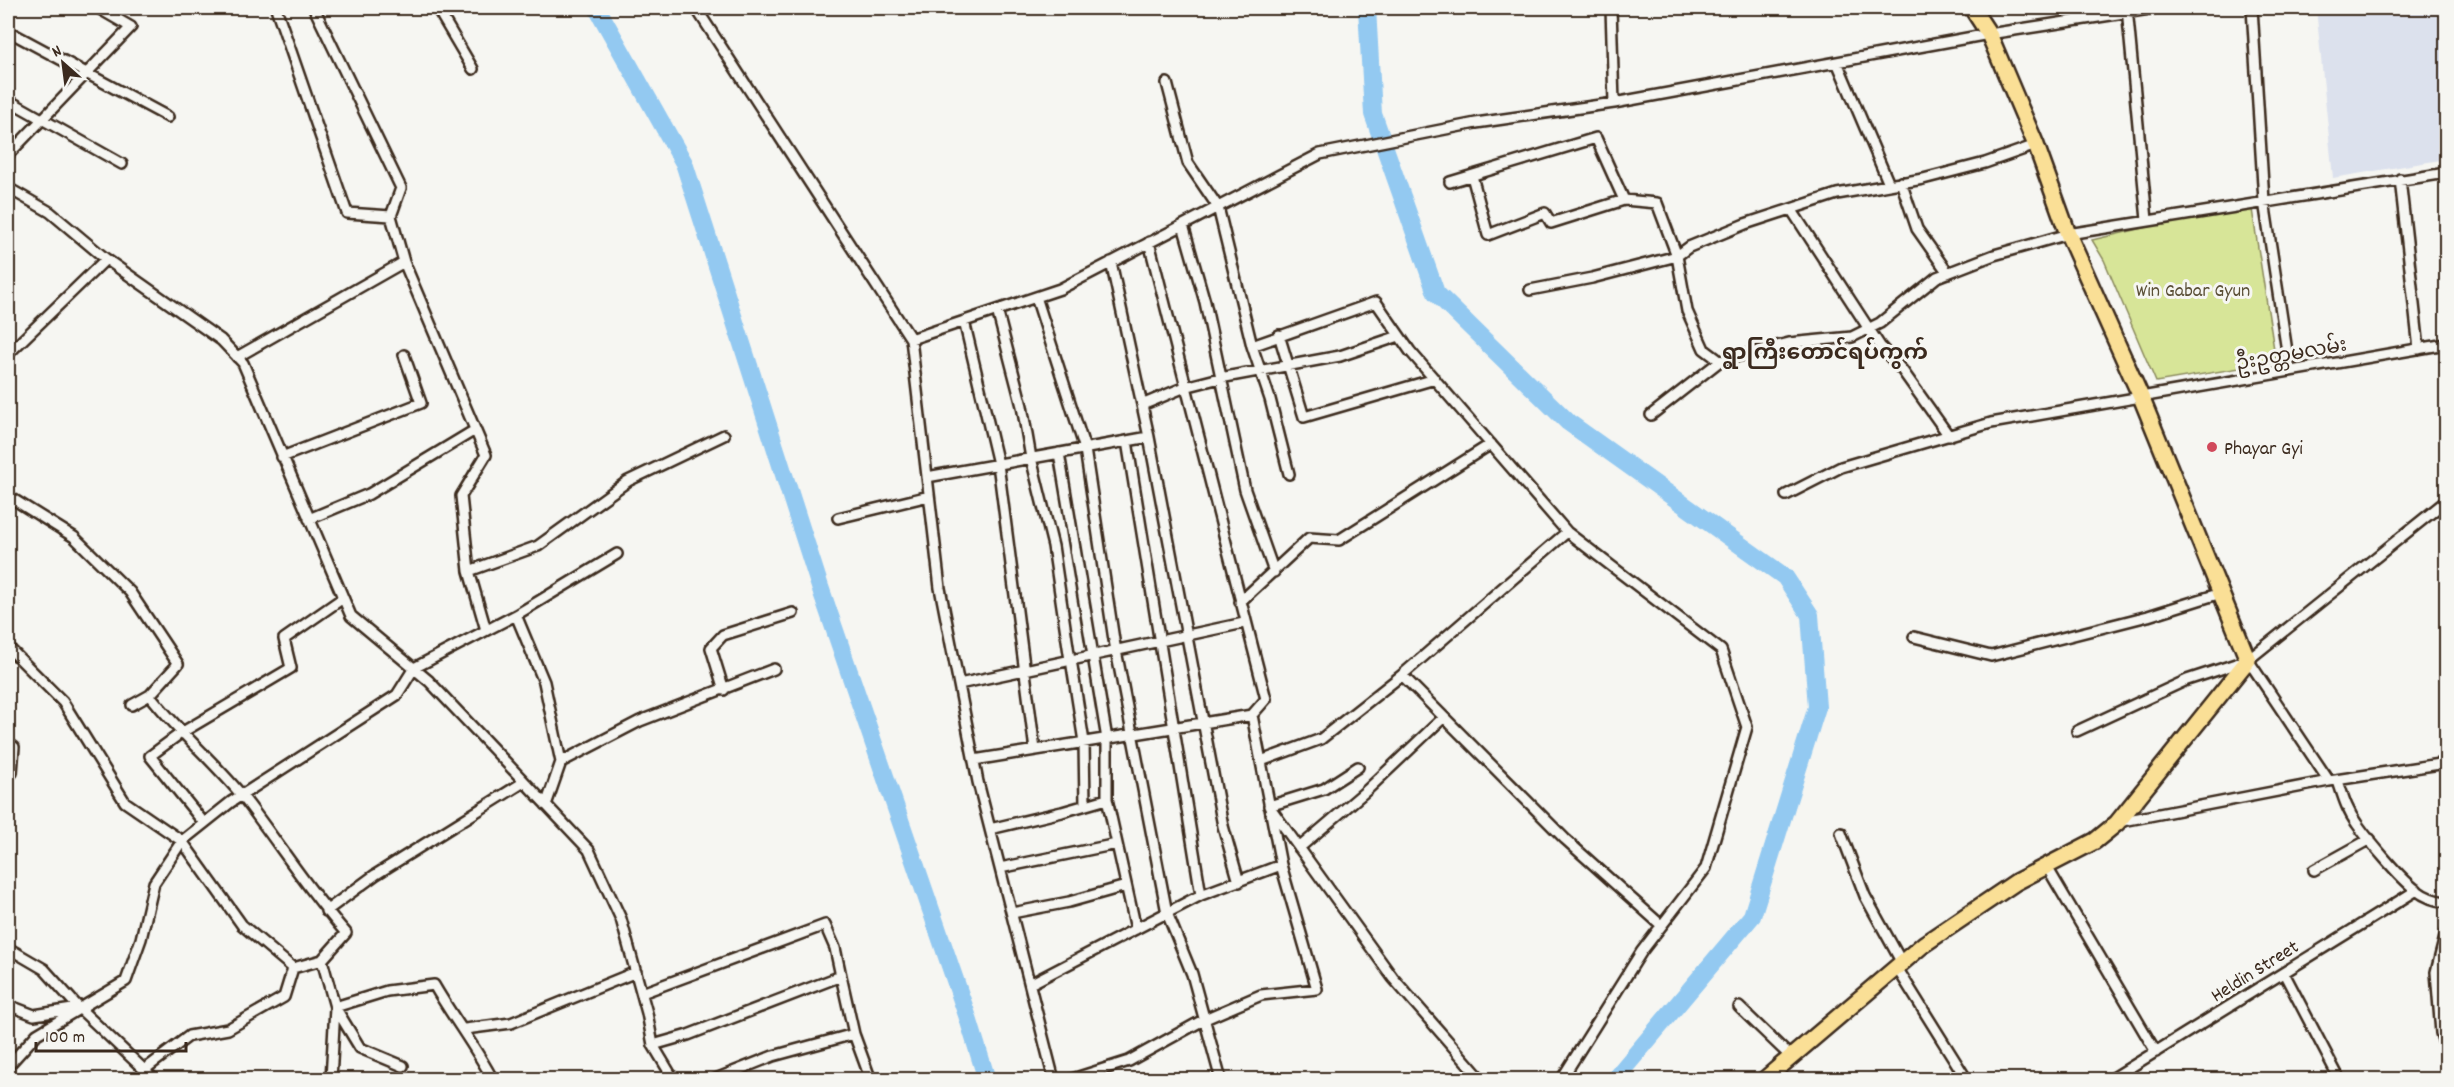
<svg xmlns="http://www.w3.org/2000/svg" width="2454" height="1087" font-family="Dekko,'Noto Sans Myanmar',sans-serif">
<rect width="100%" height="100%" fill="#f6f6f2"/>
<filter id="ink" filterUnits="userSpaceOnUse"><feTurbulence type="fractalNoise" baseFrequency=".0167" numOctaves="2"/><feDisplacementMap in="SourceGraphic" scale="12" xChannelSelector="R" yChannelSelector="G"/><feConvolveMatrix kernelMatrix="1 2 1 2 8 2 1 2 1" color-interpolation-filters="sRGB"/></filter>
<g filter="url(#ink)">
<!-- built -->
<path fill="#dce1ed" d="M 2316,8 L 2446,8 L 2446,159 L 2333,178 Z"/>
<!-- green -->
<path fill="#d7e598" stroke="#89885b" stroke-width="1.5" d="M 2251,203 L 2276,362 L 2156,382 L 2104,260 L 2092,240 Z"/>
<g fill="none" stroke-linecap="round" stroke-linejoin="round">
<!-- river -->
<path stroke="#93c9f1" stroke-width="18" d="M 597,8 L 684,163 L 820,587 L 967,1015 L 987,1080
M 1367,8 L 1373,114 L 1436,293 L 1568,422 L 1785,577 L 1810,615 L 1817,707 L 1752,916 L 1614,1080"/>
<defs>
<path id="street" d="M 276,8 L 347,213 L 391,216
M 314,8 L 401,188 L 391,216 L 404,262 L 486,455 L 461,496 L 469,571 L 486,630
M 437,8 L 473,69
M 696,8 L 911,339 L 940,588 L 978,782 L 1054,1080
M 1611,8 L 1614,103
M 2127,8 L 2147,220
M 2252,8 L 2264,201 L 2290,371
M 8,31 L 168,117
M 1837,62 L 1889,184
M 1167,83 L 1188,163 L 1218,207 L 1252,346 L 1270,399 L 1289,474
M 8,100 L 122,164
M 8,155 L 131,27 L 98,8
M 1472,176 L 1488,235 L 1545,213 L 1551,223 L 1624,200
M 2400,179 L 2419,349
M 1450,182 L 1596,138 L 1624,200 L 1657,203 L 1677,256 L 1687,311 L 1704,349 L 1720,361
M 1901,182 L 1917,229 L 1948,273
M 8,188 L 50,212 L 106,259 L 221,340 L 243,363 L 351,616 L 429,681 L 589,850 L 621,919 L 647,1013 L 653,1045 L 674,1080
M 1791,209 L 1880,346 L 1902,370 L 1949,436
M 1183,225 L 1205,302 L 1245,490 L 1274,572
M 1111,262 L 1149,437 L 1223,826 L 1239,882
M 1530,290 L 1592,278 L 1677,256 L 1689,247 L 1745,224 L 1837,194 L 1923,179 L 1985,163 L 2036,145
M 1036,297 L 1085,449 L 1114,640 L 1167,913 L 1192,974 L 1221,1080
M 997,310 L 1022,406 L 1031,458 L 1053,546 L 1070,660
M 964,321 L 998,464 L 1035,750
M 1279,335 L 1304,417 L 1435,379
M 911,339 L 1060,289 L 1320,154 L 1476,123 L 1614,103 L 1989,34 L 2156,8
M 1252,346 L 1376,302 L 1410,351 L 1567,532 L 1721,650 L 1747,727 L 1706,868 L 1642,951 L 1561,1080
M 8,354 L 106,259
M 237,357 L 404,262
M 1142,405 L 1185,387 L 1220,378 L 1340,356 L 1399,336
M 1651,415 L 1720,361 L 1789,343 L 1852,337 L 1880,323 L 1937,277 L 1994,255 L 2068,234 L 2446,173
M 1127,441 L 1201,895
M 1059,453 L 1107,739 L 1107,799 L 1136,929
M 282,457 L 421,403 L 404,355
M 927,477 L 1149,437
M 1786,495 L 1841,467 L 1991,423 L 2446,344
M 8,496 L 74,537 L 130,592 L 178,664 L 150,695 L 132,705
M 838,518 L 929,496
M 309,519 L 369,494 L 475,430
M 469,571 L 538,546 L 628,481 L 724,435
M 1240,602 L 1309,538 L 1339,540 L 1491,444
M 516,615 L 544,682 L 561,762
M 1914,637 L 1991,656 L 2148,616 L 2221,593
M 8,647 L 63,702 L 125,802 L 182,841 L 242,925 L 293,968 L 322,960 L 346,933 C 308,890 278,842 243,797 C 214,761 178,732 150,695
M 2248,660 L 2329,781
M 1072,666 L 1084,742 L 1085,805
M 1402,675 L 1567,532
M 959,684 L 1244,623
M 724,690 L 711,648 L 723,635 L 793,613
M 2077,731 L 2187,680 L 2248,660 L 2446,501
M 8,743 L 14,747 L 12,773 L 8,776
M 974,760 L 1252,715 L 1266,699 L 1149,242
M 1261,761 L 1321,739 L 1402,675 L 1565,839 L 1661,925
M 1358,767 L 1324,789 L 1269,806 L 1393,978 L 1482,1080
M 2338,781 C 2343,796 2347,811 2357,824 C 2370,842 2399,877 2416,890 C 2425,897 2436,901 2446,902
M 546,805 L 561,762 L 640,721 L 774,669
M 2118,822 L 2329,781 L 2446,763
M 204,823 L 150,756 L 181,733 L 291,668 L 284,639 L 343,598
M 990,829 L 1062,812 L 1107,799
M 1841,833 L 1865,896 L 1902,963
M 1299,848 L 1367,790 L 1444,717
M 2047,867 L 2156,1052
M 1000,868 L 1117,844
M 2314,870 L 2370,839
M 326,911 L 375,875 L 524,782
M 1012,913 L 1069,902 L 1126,886
M 2446,933 L 2436,972 L 2441,1033 L 2446,1050
M 8,948 L 44,969 L 79,1008
M 322,960 L 335,1007 L 331,1080
M 1897,968 L 1967,1080
M 2284,973 L 2340,1080
M 841,976 L 854,1034
M 1030,984 L 1201,895 L 1281,865
M 642,993 L 825,925 L 835,948 L 841,976 L 688,1035 L 653,1045
M 8,1005 L 34,1015 L 79,1008 L 155,1080
M 1739,1007 L 1791,1057
M 465,1029 L 511,1023 L 636,972
M 8,1066 L 37,1034 L 126,981 L 141,939 L 154,883 L 182,841 L 231,802 L 397,695 L 414,668 L 516,615 L 617,554
M 403,1066 L 360,1048 L 335,1007 L 387,991 L 434,985 C 453,1018 475,1046 493,1080
M 144,1070 L 189,1036 L 228,1029 L 284,997 L 293,968
M 713,1080 L 773,1056 L 854,1034 L 869,1075
M 1069,1080 L 1129,1061 L 1205,1019 L 1261,995 L 1317,989 L 1281,865 L 1252,715
M 2110,1080 L 2417,890"/>
<path id="primary" d="M 1764,1080 L 1924,944 L 2016,882 L 2095,841 L 2117,823 L 2248,660 L 2141,397 L 2068,234 L 2036,145 L 1989,34 L 1972,8"/>
</defs>
<!-- street casing -->
<use href="#street" stroke="#3b2a1e" stroke-width="14"/>
<!-- primary casing -->
<use href="#primary" stroke="#3b2a1e" stroke-width="20"/>
<!-- street -->
<use href="#street" stroke="#f6f6f2" stroke-width="9"/>
<!-- primary -->
<use href="#primary" stroke="#fadf96" stroke-width="15"/>
</g>
</g>
<!-- markers -->
<circle fill="#d1495b" stroke="#f6f6f2" stroke-width="2" cx="2212" cy="447" r="6"/>
<g text-anchor="middle" stroke-width="6" stroke-linejoin="round" paint-order="stroke">
<!-- park labels -->
<g font-size="20" fill="#5a4f36" stroke="#f6f6f2">
<text x="2193" y="296">Win Gabar Gyun</text>
</g>
<!-- street labels -->
<g font-size="20" fill="#3b2a1e" stroke="#f6f6f2">
<text transform="translate(2291 353) rotate(-10)" y="7">ဦးဥတ္တမလမ်း</text>
<text transform="translate(2254 970) rotate(-32)" y="7">Heldin Street</text>
</g>
<!-- poi labels -->
<g font-size="20" fill="#3b2a1e" stroke="#f6f6f2" text-anchor="start">
<text x="2224" y="454">Phayar Gyi</text>
</g>
<!-- quarter labels -->
<g font-size="22" font-weight="bold" fill="#3b2a1e" stroke="#f6f6f2">
<text x="1825" y="359">ရွာကြီးတောင်ရပ်ကွက်</text>
</g>
</g>
<!-- margin -->
<rect width="2454" height="1087" fill="none" stroke="#f6f6f2" stroke-width="30"/>
<rect x="15" y="15" width="2424" height="1057" fill="none" stroke="#3b2a1e" stroke-width="2" filter="url(#ink)"/>
<!-- north arrow -->
<g transform="translate(63 63) rotate(332)" stroke="#f6f6f2" stroke-width="4.5" paint-order="stroke">
<path d="M0-4.5L10 22L0 15L-10 22Z" fill="#3b2a1e"/>
<text y="-9" font-size="16" font-weight="bold" text-anchor="middle" fill="#3b2a1e">N</text>
</g>
<!-- scale -->
<path d="M36 1042v9h150v-9" fill="none" stroke="#3b2a1e" stroke-width="3"/>
<text x="45" y="1042" font-size="18" fill="#3b2a1e" stroke="#f6f6f2" stroke-width="4.5" paint-order="stroke">100 m</text>
</svg>
